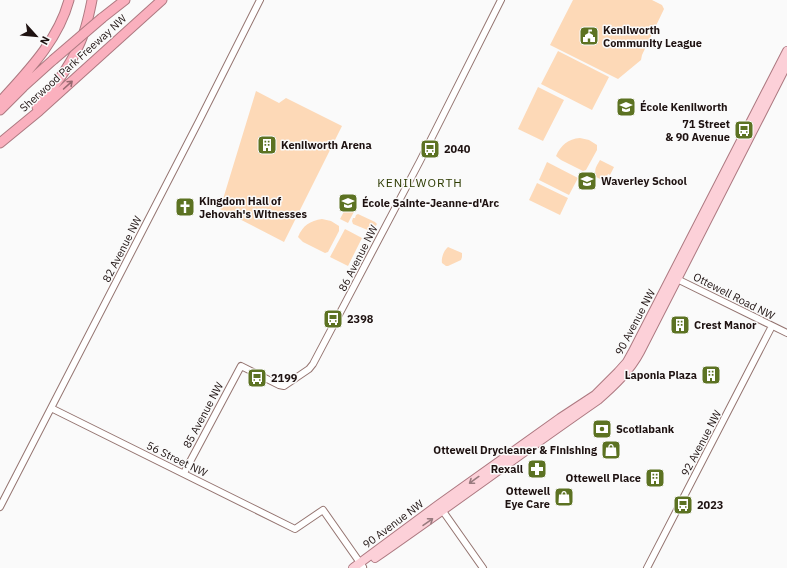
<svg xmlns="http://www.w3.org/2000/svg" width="787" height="568" font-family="'IBM Plex Sans',sans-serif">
<rect width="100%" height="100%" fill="#fafafa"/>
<!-- green -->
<path fill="#fdd9b7" d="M 573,0 L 652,0 L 662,5 L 664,9 L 642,55 L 641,60 L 618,79 L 550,45 Z
M 558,51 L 609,77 L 592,110 L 541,84 Z
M 538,87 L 564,100 L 543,141 L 518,129 Z
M 256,91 L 279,103 L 286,98 L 342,126 L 284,242 L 220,209 Z
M 580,138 L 589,140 L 597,145 L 597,150 L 586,170 L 583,171 L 561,160 L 556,156 C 561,145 568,139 580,138 Z
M 600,160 L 614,167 L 610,175 L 608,174 L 605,181 L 596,177 C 594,169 596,167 600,160 Z
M 547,162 L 578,178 L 569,195 L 539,180 Z
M 537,183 L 568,198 L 560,215 L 529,200 Z
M 348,204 L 356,208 L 348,223 L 340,219 Z
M 358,214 L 375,222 L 377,224 L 372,231 L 370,231 L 353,224 L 352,221 L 353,218 L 355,218 L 356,215 Z
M 322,219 L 331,221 L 339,226 L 339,231 L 328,252 L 325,253 L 303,242 L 298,237 C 303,225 310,221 322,219 Z
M 345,229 L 362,238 L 348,266 L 330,257 Z
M 448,247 L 462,253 L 462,257 L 461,260 L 448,266 L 446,266 L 442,263 C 441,258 444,250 448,247 Z"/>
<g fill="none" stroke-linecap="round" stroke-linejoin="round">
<defs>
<path id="minor" d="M 675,278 L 787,333
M 51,408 L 295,529 L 323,510 L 363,567
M 184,473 L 241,366 L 279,385 L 284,386 L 309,369 L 313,364 L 420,161 L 501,0
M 0,507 L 199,121 L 260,0
M 440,507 L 483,568
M 647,568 L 772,326"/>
<path id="major" d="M 375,558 C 450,506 523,452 598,400 C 614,386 630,371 640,352 L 787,64
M 353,568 L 438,505 L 560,418 L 595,395 L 618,372 L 627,362 L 632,353 L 787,51"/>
<path id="highway" d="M 102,18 L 125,0
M 0,102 C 27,72 58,41 69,0
M 37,107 C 53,88 69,68 79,45 C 86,31 89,15 92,0
M 0,110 L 23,87 L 53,60
M 0,143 L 39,111 L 162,0"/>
</defs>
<!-- minor casing -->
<use href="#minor" stroke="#957571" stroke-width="8"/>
<!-- major casing -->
<use href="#major" stroke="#ad7981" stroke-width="10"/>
<!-- highway casing -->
<use href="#highway" stroke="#ad7981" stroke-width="11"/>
<!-- minor -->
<use href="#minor" stroke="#fff" stroke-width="6"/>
<!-- major -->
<use href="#major" stroke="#fcd0d8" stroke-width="8"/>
<!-- highway -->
<use href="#highway" stroke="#fab0be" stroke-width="9"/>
<defs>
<path id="highway-bridge" d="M 53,60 L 102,18"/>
</defs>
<!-- highway-bridge casing -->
<use href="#highway-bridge" stroke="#ad7981" stroke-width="11" stroke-linecap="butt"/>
<!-- highway-bridge -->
<use href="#highway-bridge" stroke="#fab0be" stroke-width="9"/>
</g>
<!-- one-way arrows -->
<defs><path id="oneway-shaft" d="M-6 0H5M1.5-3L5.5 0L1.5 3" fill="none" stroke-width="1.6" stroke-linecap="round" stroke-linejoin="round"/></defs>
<use stroke="#976970" href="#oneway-shaft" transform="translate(68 85) rotate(-42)"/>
<g stroke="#987a7e">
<use href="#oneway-shaft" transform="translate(474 480) rotate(144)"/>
<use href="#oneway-shaft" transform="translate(428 522) rotate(-35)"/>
</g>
<!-- icons -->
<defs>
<symbol id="civic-square" viewBox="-11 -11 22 22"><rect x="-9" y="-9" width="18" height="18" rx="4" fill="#5c7222" stroke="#fafafa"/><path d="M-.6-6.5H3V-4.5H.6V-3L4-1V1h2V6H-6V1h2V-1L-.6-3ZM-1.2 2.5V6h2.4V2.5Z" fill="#fff"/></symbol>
<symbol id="school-square" viewBox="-11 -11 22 22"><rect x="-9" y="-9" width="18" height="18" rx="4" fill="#5c7222" stroke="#fafafa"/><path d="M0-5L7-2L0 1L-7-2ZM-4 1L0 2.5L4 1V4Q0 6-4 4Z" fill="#fff"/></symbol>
<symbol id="bus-square" viewBox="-11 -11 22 22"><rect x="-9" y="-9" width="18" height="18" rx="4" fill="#5c7222" stroke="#fafafa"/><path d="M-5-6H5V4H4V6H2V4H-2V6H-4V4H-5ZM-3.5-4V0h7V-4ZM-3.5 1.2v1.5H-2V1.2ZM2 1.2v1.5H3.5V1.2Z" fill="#fff"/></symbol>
<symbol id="building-square" viewBox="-11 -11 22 22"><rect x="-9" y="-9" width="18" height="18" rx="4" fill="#5c7222" stroke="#fafafa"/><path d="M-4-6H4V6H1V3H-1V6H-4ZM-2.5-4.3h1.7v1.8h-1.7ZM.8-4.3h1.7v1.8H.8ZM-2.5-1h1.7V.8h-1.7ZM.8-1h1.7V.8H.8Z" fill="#fff"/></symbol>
<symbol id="church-square" viewBox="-11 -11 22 22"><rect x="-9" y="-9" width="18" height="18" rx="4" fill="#5c7222" stroke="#fafafa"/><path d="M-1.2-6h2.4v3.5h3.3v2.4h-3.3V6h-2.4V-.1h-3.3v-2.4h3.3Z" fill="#fff"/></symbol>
<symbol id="bank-square" viewBox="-11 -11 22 22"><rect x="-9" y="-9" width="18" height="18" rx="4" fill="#5c7222" stroke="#fafafa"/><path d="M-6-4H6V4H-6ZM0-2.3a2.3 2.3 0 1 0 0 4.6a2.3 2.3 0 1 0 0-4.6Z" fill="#fff"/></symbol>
<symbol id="shop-square" viewBox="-11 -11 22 22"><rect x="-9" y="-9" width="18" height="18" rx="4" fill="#5c7222" stroke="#fafafa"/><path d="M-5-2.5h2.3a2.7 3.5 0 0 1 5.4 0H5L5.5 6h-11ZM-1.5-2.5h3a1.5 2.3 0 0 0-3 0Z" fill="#fff"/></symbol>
<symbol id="pharmacy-square" viewBox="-11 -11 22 22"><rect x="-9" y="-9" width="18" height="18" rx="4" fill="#5c7222" stroke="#fafafa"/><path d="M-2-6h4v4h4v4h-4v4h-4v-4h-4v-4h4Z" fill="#fff"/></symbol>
</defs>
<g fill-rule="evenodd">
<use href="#civic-square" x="578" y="25" width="22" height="22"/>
<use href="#school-square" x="615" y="96" width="22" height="22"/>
<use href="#bus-square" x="733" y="119" width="22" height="22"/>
<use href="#building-square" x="256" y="134" width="22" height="22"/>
<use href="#bus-square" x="419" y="138" width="22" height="22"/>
<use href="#school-square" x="576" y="170" width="22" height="22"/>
<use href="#school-square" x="337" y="192" width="22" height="22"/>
<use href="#church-square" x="174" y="196" width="22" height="22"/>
<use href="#bus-square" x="322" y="308" width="22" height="22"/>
<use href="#building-square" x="669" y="314" width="22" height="22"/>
<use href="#building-square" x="700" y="364" width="22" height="22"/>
<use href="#bus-square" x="246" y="367" width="22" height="22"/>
<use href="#bank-square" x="591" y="418" width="22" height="22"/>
<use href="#shop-square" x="600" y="439" width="22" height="22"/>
<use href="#pharmacy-square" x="526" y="458" width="22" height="22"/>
<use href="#building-square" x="644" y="467" width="22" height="22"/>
<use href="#shop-square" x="553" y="486" width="22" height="22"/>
<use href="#bus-square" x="672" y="494" width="22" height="22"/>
</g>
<g text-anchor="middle" stroke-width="3" stroke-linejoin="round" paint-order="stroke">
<!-- poi labels -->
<g font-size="11" font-weight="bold" fill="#1e1211" stroke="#fafafa" text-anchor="start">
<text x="603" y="34">Kenilworth<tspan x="603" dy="13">Community League</tspan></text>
<text x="640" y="111">École Kenilworth</text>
<text x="730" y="128" text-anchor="end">71 Street<tspan x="730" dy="13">&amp; 90 Avenue</tspan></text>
<text x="281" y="149">Kenilworth Arena</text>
<text x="444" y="153">2040</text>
<text x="601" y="185">Waverley School</text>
<text x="199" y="205">Kingdom Hall of<tspan x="199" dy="13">Jehovah's Witnesses</tspan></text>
<text x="362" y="207">École Sainte-Jeanne-d'Arc</text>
<text x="347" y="323">2398</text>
<text x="694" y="329">Crest Manor</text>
<text x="697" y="379" text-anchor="end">Laponia Plaza</text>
<text x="271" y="382">2199</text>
<text x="616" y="433">Scotiabank</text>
<text x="597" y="454" text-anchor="end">Ottewell Drycleaner &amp; Finishing</text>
<text x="523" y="473" text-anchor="end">Rexall</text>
<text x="641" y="482" text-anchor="end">Ottewell Place</text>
<text x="550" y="495" text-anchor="end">Ottewell<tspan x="550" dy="13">Eye Care</tspan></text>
<text x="697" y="509">2023</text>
</g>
<!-- street labels -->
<g font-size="11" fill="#1e1211" stroke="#fafafa">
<text transform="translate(73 63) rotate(-42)" y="4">Sherwood Park Freeway NW</text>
<text transform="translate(122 249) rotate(-63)" y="4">82 Avenue NW</text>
<text transform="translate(358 258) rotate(-63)" y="4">86 Avenue NW</text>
<text transform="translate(734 296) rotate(27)" y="4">Ottewell Road NW</text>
<text transform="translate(635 322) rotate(-62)" y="4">90 Avenue NW</text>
<text transform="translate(203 415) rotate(-62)" y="4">85 Avenue NW</text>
<text transform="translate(701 443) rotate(-62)" y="4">92 Avenue NW</text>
<text transform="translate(177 459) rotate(26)" y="4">56 Street NW</text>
<text transform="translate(393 524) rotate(-37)" y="4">90 Avenue NW</text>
</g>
<!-- neighbourhood labels -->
<g font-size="12" letter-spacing="1" fill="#2c3a00" stroke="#fafafa">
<text x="420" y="187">KENILWORTH</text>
</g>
</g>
<!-- north arrow -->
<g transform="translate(36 36) rotate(117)" stroke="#fafafa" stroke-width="3" paint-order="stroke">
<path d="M0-3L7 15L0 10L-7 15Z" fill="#1e1211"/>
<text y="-6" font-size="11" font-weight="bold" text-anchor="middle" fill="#1e1211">N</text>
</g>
</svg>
